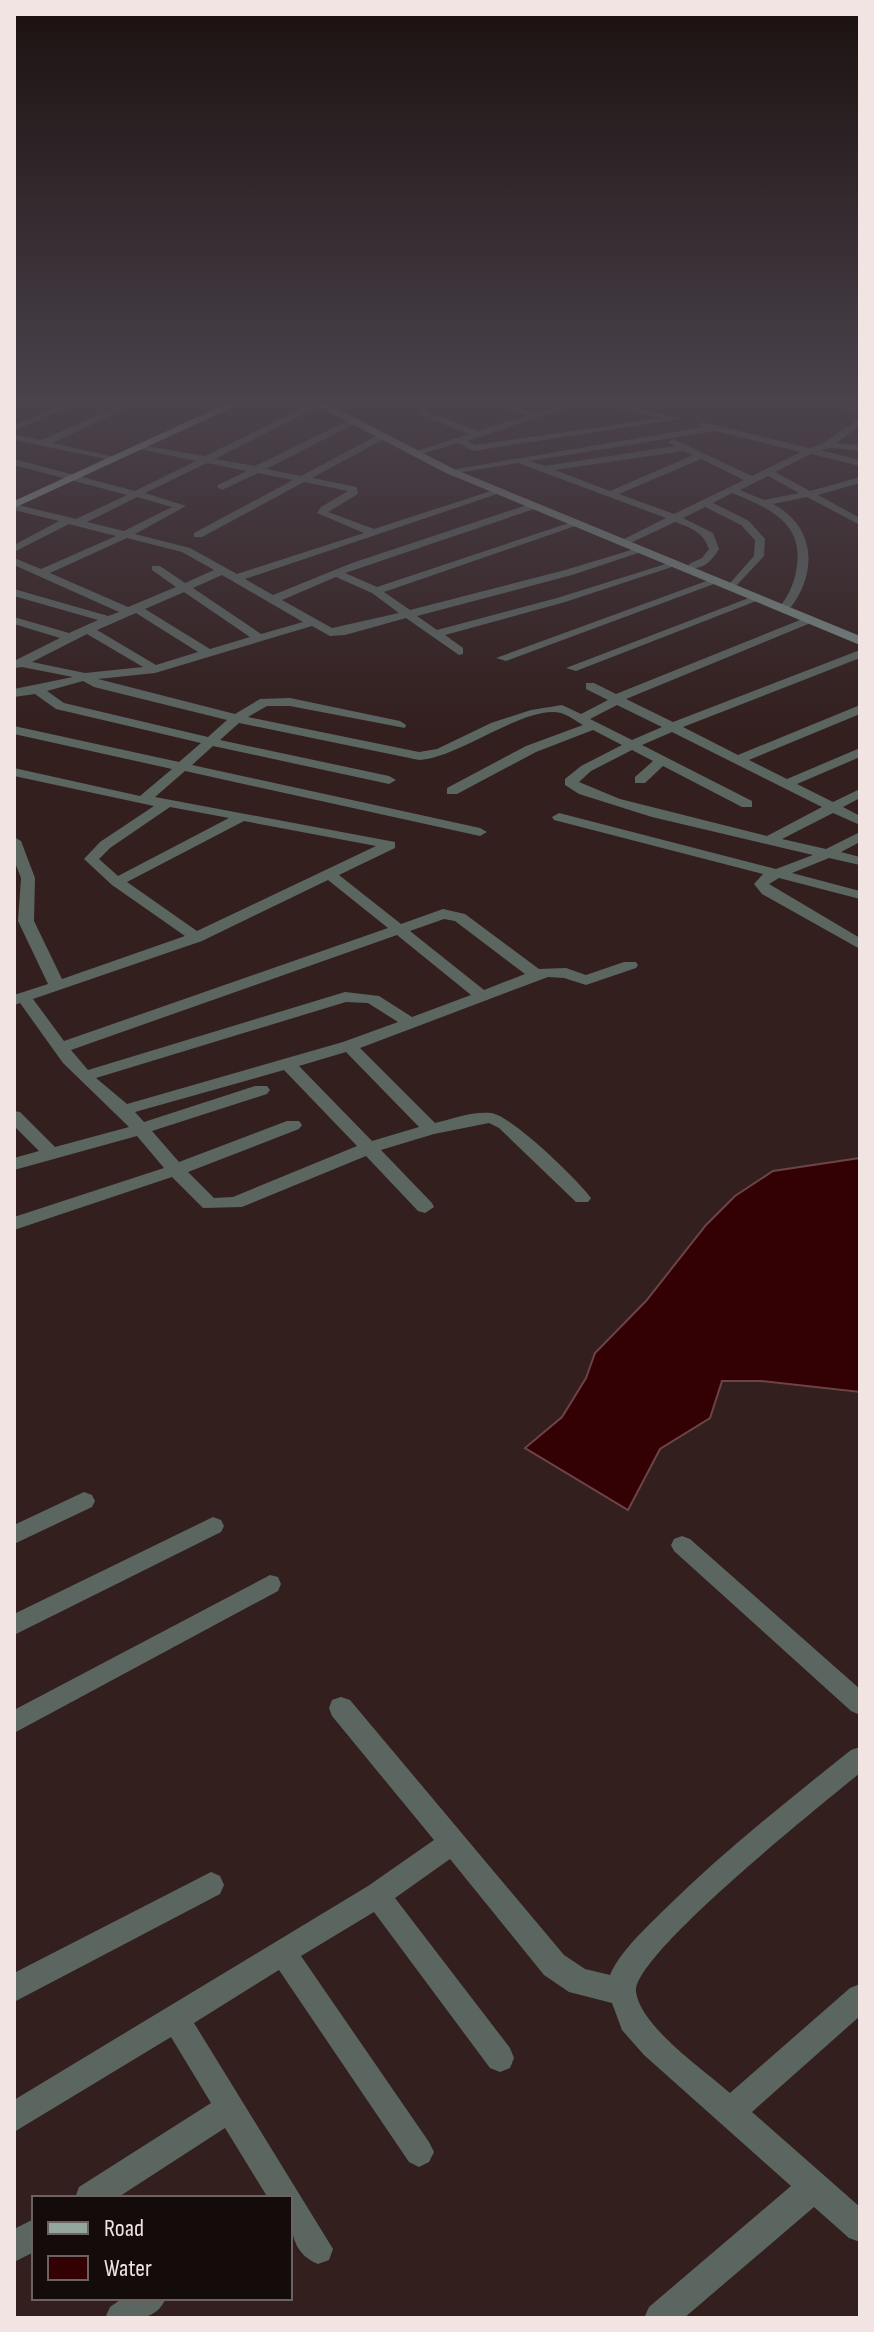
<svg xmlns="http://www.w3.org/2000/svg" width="874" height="2332" font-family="'Sofia Sans Condensed',sans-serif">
<rect width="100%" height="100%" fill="#331f1e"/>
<!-- water -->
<path fill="#330004" stroke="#6c4447" stroke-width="2" d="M 860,1158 L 860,1392 L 761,1381 L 722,1381 L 710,1418 L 660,1449 L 628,1510 L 525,1448 L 562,1417 L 586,1378 L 595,1353 L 646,1301 L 706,1225 L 735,1196 L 773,1171 Z"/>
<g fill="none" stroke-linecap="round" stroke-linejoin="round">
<!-- street -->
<path fill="#5c6661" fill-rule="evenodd" d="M 65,403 L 78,403 L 14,431 L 14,425 Z
M 126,403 L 135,405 L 52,443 L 111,456 L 111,460 L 14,440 L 14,434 L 41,440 Z
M 313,403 L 323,404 L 215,459 L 255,466 L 351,419 L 354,424 L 266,469 L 301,476 L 378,435 L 384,435 L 384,439 L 312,478 L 357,487 L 358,494 L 328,512 L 374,529 L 494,490 L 503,492 L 245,579 L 273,595 L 352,563 L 533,503 L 537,504 L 537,508 L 345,573 L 377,587 L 572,522 L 581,524 L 384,592 L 410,610 L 565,570 L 638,548 L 647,550 L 572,575 L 417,616 L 437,630 L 557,598 L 672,562 L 681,564 L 565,602 L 445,635 L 463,648 L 463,654 L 459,655 L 406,618 L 345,635 L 330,636 L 312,626 L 155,673 L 98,679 L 235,714 L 260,699 L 290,698 L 400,721 L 406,725 L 405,728 L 290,706 L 267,706 L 248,717 L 419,752 L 437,749 L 491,723 L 531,710 L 562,705 L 581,714 L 608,700 L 586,689 L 586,683 L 594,683 L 616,694 L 805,618 L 813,618 L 813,622 L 626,699 L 673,722 L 860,650 L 860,658 L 683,727 L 738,755 L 860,705 L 860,714 L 749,760 L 787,779 L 860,748 L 860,757 L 797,784 L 833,802 L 860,789 L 860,798 L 843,807 L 860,816 L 860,825 L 833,813 L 782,839 L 826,849 L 860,832 L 860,842 L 841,852 L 860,857 L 860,865 L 829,858 L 792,873 L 860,891 L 860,899 L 779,878 L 769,884 L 860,938 L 860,949 L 762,894 L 754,884 L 763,874 L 554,820 L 552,817 L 559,813 L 776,869 L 813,855 L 652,817 L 579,794 L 565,785 L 565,779 L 581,766 L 622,745 L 593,730 L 536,752 L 457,794 L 447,794 L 447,788 L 526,746 L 583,725 C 576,721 568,715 561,713 C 526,704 459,758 419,760 L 239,723 L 220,740 L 389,776 L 396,780 L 389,784 L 213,746 L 192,765 L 480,828 L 487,832 L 480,836 L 185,771 L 155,797 L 395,842 L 395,848 L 339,875 L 401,924 L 443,909 L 465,914 L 539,969 L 566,968 L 586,975 L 624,962 L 636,962 L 638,965 L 636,968 L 586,985 L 564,978 L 548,977 L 360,1048 L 435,1123 C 452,1119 473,1111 491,1113 C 511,1115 578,1180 591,1198 L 588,1202 L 576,1202 L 499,1128 L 489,1123 L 434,1134 L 381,1150 L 432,1203 L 434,1207 L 425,1213 L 418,1211 L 366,1156 L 242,1207 L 203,1208 L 172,1177 L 14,1230 L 14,1217 L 164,1168 L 137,1136 L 14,1170 L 14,1158 L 39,1151 L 14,1126 L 14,1111 L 20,1112 L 55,1147 L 129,1127 L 63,1063 L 20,1003 L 14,1005 L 14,995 L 48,984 L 18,921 L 21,878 L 14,860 L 14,837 L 21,841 L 35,878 L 34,921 L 62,979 L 185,936 L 112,885 L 84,859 L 100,842 L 154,806 L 14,776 L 14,768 L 140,796 L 172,769 L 14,734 L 14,726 L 179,762 L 201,743 L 56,709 L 35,694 L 14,697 L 14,689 L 73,677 L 22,667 L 14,668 L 14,661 L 60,638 L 14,624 L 14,617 L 69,633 L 98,620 L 14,596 L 14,589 L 108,616 L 119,612 L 14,565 L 14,558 L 41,569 L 116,536 L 69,524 L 14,552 L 14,545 L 59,521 L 14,510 L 14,504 L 76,519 L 127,495 L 14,465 L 14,459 L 135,491 L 196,461 L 140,449 L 140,445 L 205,456 ZM 207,463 L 247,471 L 218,485 L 217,487 L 222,490 L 258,473 L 293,480 L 194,533 L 194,537 L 202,537 L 304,482 L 348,491 L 321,507 L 317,513 L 364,533 L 237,574 L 190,548 L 135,534 L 186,506 L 145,493 ZM 137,497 L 172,507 L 124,531 L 87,522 ZM 127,538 L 182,552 L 214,570 L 185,583 L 160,566 L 152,566 L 152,570 L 176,587 L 128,607 L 50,573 ZM 222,575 L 303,622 L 261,634 L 193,588 ZM 336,577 L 372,593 L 399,613 L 332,628 L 282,600 ZM 184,592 L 250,637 L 210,649 L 145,609 ZM 136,613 L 198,652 L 156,665 L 97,630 ZM 87,634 L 143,667 L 85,673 L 32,662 ZM 83,681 L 94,687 L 227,720 L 208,737 L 64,703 L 47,691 ZM 617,705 L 662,727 L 632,740 L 590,719 ZM 672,732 L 822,807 L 767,836 L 620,799 L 579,782 L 591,771 L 632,750 L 653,761 L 635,777 L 635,783 L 645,783 L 663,766 L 742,807 L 752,807 L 752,801 L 642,745 ZM 170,807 L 229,818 L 118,876 L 99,859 L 110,848 ZM 244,821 L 376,846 L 197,931 L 127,882 ZM 328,880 L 388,928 L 64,1041 L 33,999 L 202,941 ZM 444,919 L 455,921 L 525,974 L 484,990 L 410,931 ZM 397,935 L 471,995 L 412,1017 L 379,996 L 345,992 L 88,1070 L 71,1050 ZM 346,1002 L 368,1003 L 398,1022 L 343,1042 L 127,1104 L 96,1078 ZM 346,1052 L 419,1127 L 372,1141 L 299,1066 ZM 284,1070 L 357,1146 L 233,1197 L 214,1198 L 188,1172 L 299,1129 L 302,1125 L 299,1121 L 287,1121 L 179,1162 L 152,1131 L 267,1094 L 270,1090 L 267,1086 L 255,1086 L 144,1122 L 135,1112 Z
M 488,403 C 505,403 518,410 535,412 C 549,413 566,403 581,403 L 467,441 L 475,445 L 661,418 L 599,403 L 617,403 L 681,419 L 473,451 L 458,443 L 415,456 L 410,453 L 469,434 L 418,414 L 418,405 L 424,405 L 426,411 L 478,431 L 528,415 Z
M 827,403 L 841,403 L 859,411 L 854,414 Z
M 860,418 L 860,426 L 836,443 L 860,445 L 860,451 L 832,448 L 820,450 L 860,460 L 860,466 L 811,454 L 775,472 L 810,491 L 860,477 L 860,483 L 818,495 L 860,518 L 860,525 L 807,497 L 773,504 C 815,526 818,571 791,607 L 787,608 L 781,605 C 791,592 795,580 797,565 C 803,521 766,507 732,493 L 713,503 L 749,521 L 765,539 L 764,556 L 736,586 L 730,583 L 754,556 L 755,540 L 741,525 L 705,507 L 683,518 L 713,533 L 719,549 C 712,560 704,570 689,568 L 689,564 L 702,558 L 709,549 C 703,532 692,528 675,522 L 624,546 L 619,543 L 620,541 L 666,518 L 518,463 L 450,474 L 445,471 L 702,427 L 698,425 L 703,422 L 809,448 L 822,444 ZM 715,431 L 801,452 L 752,476 L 673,439 L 668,442 L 675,446 L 545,466 L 530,461 ZM 684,451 L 693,455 L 610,491 L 555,470 ZM 701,459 L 744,480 L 674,514 L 619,494 ZM 768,476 L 799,493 L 764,500 L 740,490 Z
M 712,579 L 722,581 L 506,661 L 496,658 Z
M 754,596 L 764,598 L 576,671 L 566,668 Z
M 84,1492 L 92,1495 L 95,1501 L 92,1507 L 14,1544 L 14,1525 Z
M 213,1517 L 221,1520 L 224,1526 L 221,1532 L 14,1635 L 14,1614 Z
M 682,1536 L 690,1539 L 860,1689 L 860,1715 L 851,1711 L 674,1551 L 671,1545 L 674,1539 Z
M 270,1575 L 278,1577 L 281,1584 L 278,1591 L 14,1733 L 14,1710 Z
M 341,1697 L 350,1700 L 564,1955 L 585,1969 L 610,1975 C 621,1950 646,1928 665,1909 C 723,1852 787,1801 851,1750 L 860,1747 L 860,1773 C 826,1801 631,1956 636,1992 C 641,2027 704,2070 730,2093 L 850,1988 L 860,1984 L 860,2016 L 752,2112 L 860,2207 L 860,2242 L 849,2238 L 814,2207 L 684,2318 L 644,2318 L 649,2307 L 791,2186 L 644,2055 L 622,2030 L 612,2003 L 569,1992 L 544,1975 L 450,1859 L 395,1898 L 510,2048 L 514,2058 L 510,2068 L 500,2072 L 490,2068 L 374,1912 L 301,1956 L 429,2142 L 434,2152 L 429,2162 L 419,2167 L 409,2162 L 279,1970 L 194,2023 L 333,2249 L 329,2260 L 318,2264 C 290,2253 290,2225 290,2198 L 268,2198 L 225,2128 L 117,2198 L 75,2198 L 79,2187 L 211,2103 L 171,2037 L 14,2132 L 14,2100 L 368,1886 L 434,1840 L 332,1716 L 329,1708 L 332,1700 Z
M 211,1872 L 220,1876 L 224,1885 L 220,1894 L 14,2002 L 14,1973 Z
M 34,2219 L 34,2252 L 14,2262 L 14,2229 Z
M 123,2298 L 166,2298 C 155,2324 130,2318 105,2318 L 110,2307 Z"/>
<!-- secondary -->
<path fill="#7b8b84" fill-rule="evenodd" d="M 312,403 L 326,403 L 454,469 L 860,636 L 860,645 L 446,473 Z"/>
<!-- primary -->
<path fill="#93a79e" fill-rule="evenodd" d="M 228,403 L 242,403 L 14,508 L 14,501 Z"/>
</g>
<!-- sky -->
<linearGradient id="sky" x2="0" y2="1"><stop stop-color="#1c1110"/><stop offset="0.55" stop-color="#4a424c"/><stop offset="1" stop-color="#4a424c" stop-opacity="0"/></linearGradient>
<rect width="874" height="730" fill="url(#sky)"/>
<!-- border -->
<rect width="874" height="2332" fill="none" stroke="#f2e4e3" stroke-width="32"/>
<!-- legend -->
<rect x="32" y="2196" width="260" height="104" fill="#140b0b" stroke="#6d6261" stroke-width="2"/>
<rect x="48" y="2222" width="40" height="12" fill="#93a79e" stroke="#6d6261" stroke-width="2"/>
<text x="104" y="2236" font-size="24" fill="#f2e4e3">Road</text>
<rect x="48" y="2256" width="40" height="24" fill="#330004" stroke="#6d6261" stroke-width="2"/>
<text x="104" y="2276" font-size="24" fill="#f2e4e3">Water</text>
</svg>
